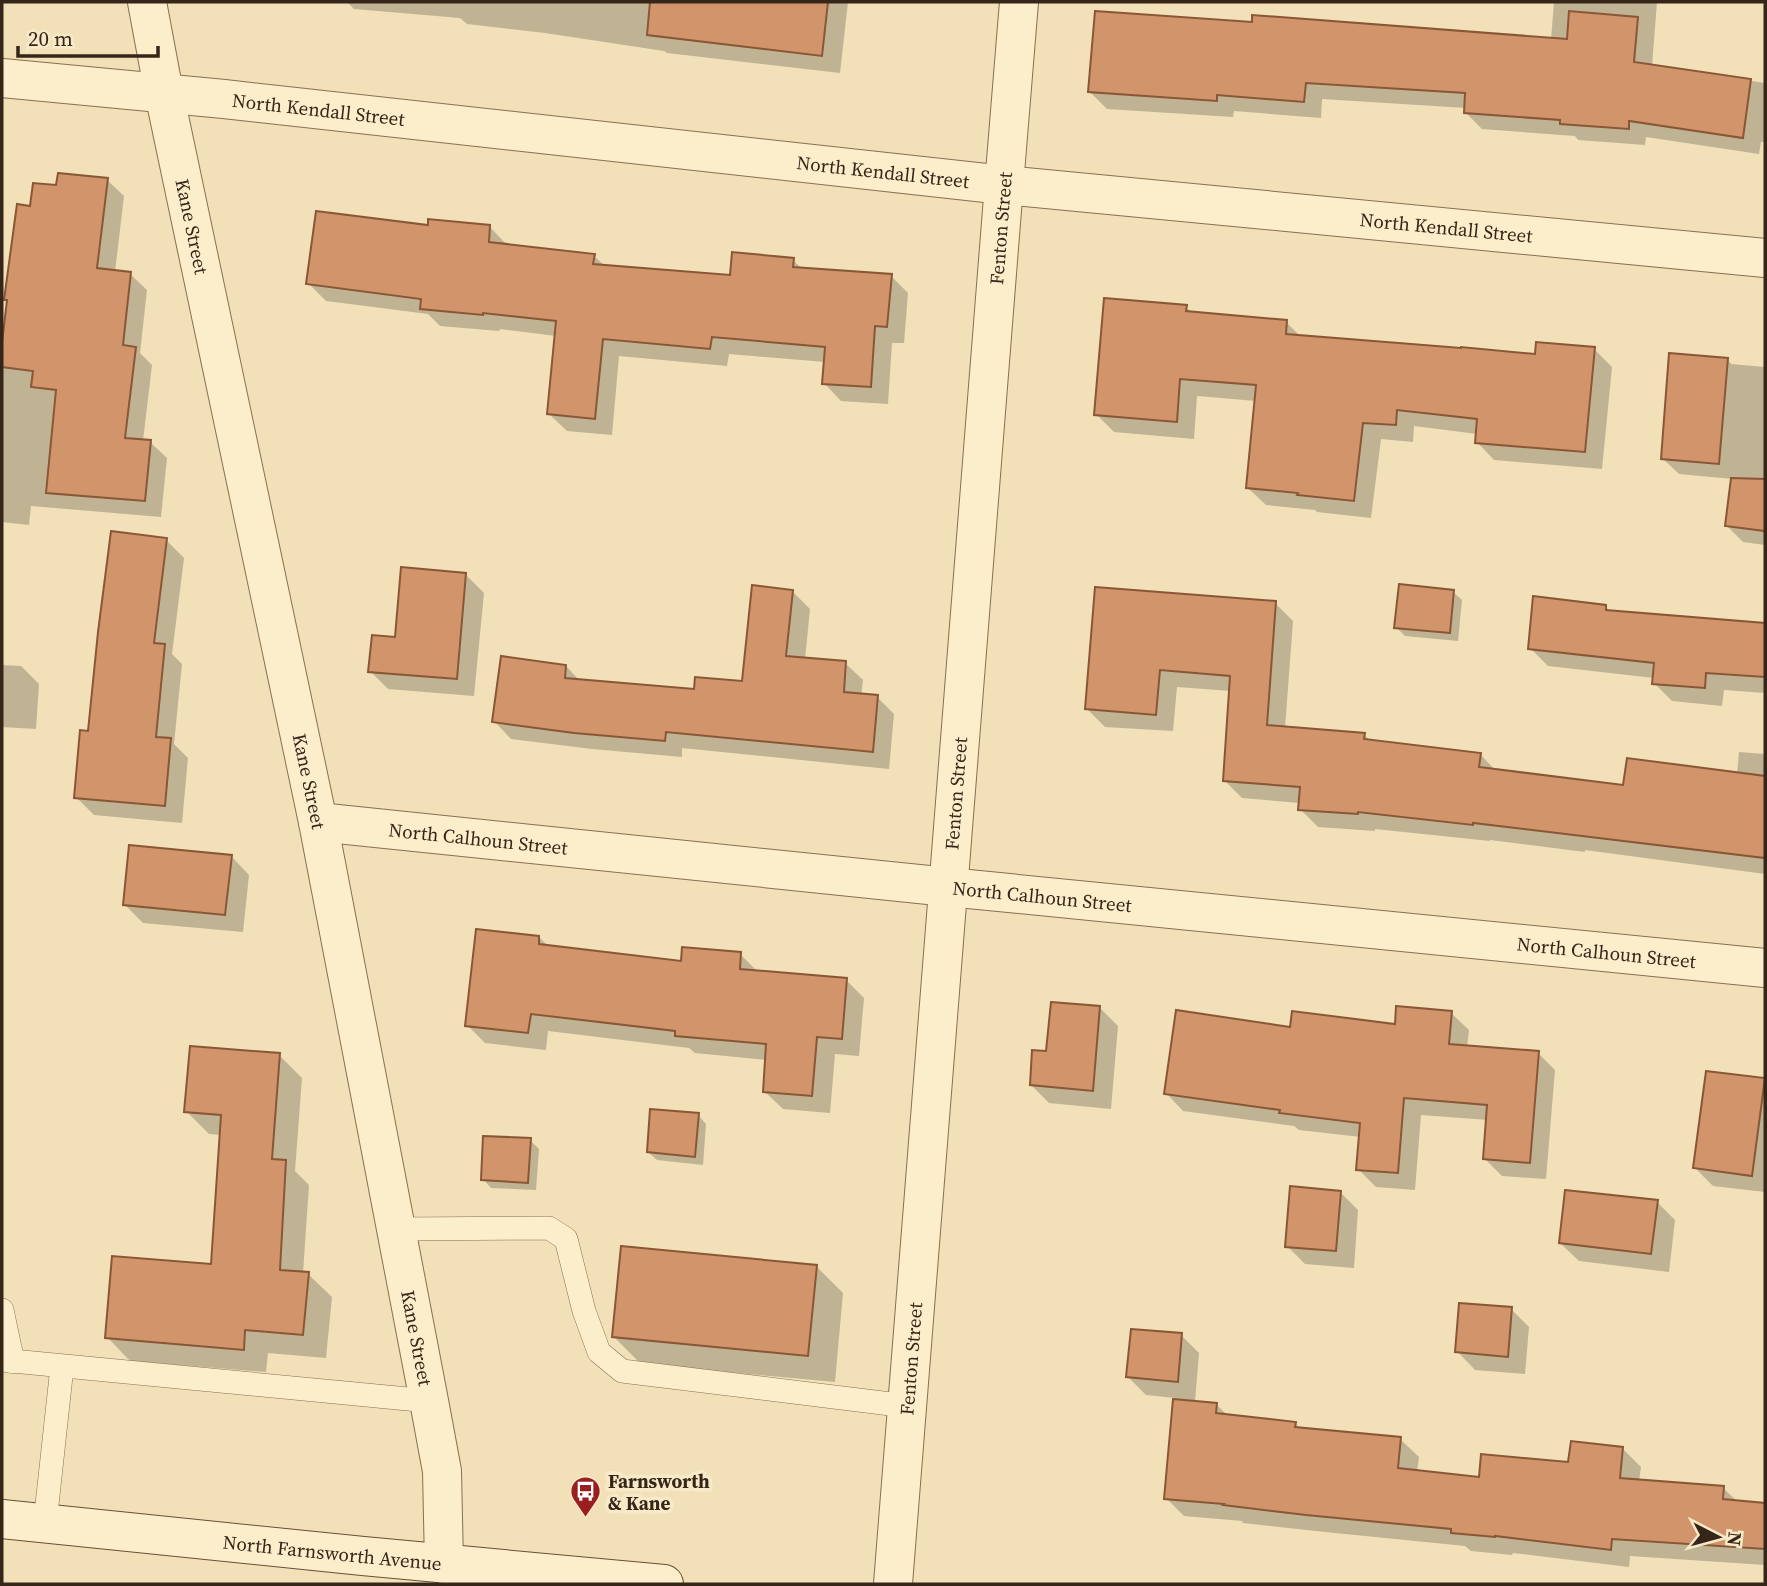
<svg xmlns="http://www.w3.org/2000/svg" width="1767" height="1586" font-family="'Source Serif 4',serif">
<rect width="100%" height="100%" fill="#f1e0b8"/>
<!-- shadow -->
<path fill="#0003" d="M 347,2 L 848,2 L 840,73 L 667,53 L 664,51 L 545,33 L 467,24 L 460,18 L 354,9 Z
M 1554,2 L 1657,2 L 1652,66 L 1765,83 L 1765,142 L 1761,142 L 1759,154 L 1646,137 L 1645,145 L 1578,140 L 1575,136 L 1482,129 L 1465,112 L 1466,108 L 1322,99 L 1321,118 L 1234,111 L 1233,117 L 1107,109 L 1090,92 L 1551,40 Z
M 107,180 L 124,196 L 115,272 L 130,274 L 147,290 L 140,353 L 152,365 L 143,441 L 150,442 L 167,458 L 161,517 L 31,506 L 29,525 L 2,522 L 2,357 L 9,302 L 6,299 L 32,208 L 58,187 Z
M 429,227 L 490,227 L 507,245 L 594,256 L 605,266 L 731,277 L 793,260 L 802,269 L 891,276 L 908,293 L 904,343 L 892,343 L 888,404 L 841,401 L 824,383 L 825,362 L 729,354 L 727,366 L 619,356 L 612,435 L 567,431 L 549,414 L 556,336 L 500,329 L 499,331 L 440,326 L 428,314 L 326,301 L 308,283 Z
M 1186,307 L 1193,314 L 1286,322 L 1301,337 L 1536,356 L 1594,349 L 1612,367 L 1602,469 L 1494,460 L 1477,442 L 1477,434 L 1414,426 L 1413,442 L 1381,439 L 1371,518 L 1317,512 L 1315,510 L 1266,505 L 1248,488 L 1256,401 L 1197,396 L 1194,439 L 1114,432 L 1096,414 Z
M 1728,360 L 1731,364 L 1765,367 L 1765,545 L 1743,542 L 1727,526 L 1733,479 L 1679,474 L 1662,458 Z
M 166,540 L 184,558 L 172,654 L 182,664 L 174,744 L 188,758 L 182,823 L 94,815 L 76,797 L 90,733 Z
M 466,575 L 484,593 L 474,696 L 388,689 L 370,671 L 397,639 Z
M 793,592 L 810,609 L 805,659 L 845,663 L 863,680 L 861,696 L 877,697 L 894,714 L 889,769 L 682,748 L 682,757 L 592,749 L 511,739 L 494,721 L 566,666 L 580,681 L 696,691 L 743,683 Z
M 1453,592 L 1462,600 L 1458,641 L 1405,636 L 1396,627 Z
M 1275,603 L 1293,621 L 1285,728 L 1364,735 L 1371,741 L 1480,754 L 1496,771 L 1625,787 L 1737,774 L 1739,752 L 1765,754 L 1765,874 L 1585,850 L 1585,852 L 1490,840 L 1490,841 L 1375,829 L 1375,831 L 1318,827 L 1300,809 L 1300,803 L 1242,798 L 1225,781 L 1231,691 L 1177,687 L 1173,731 L 1105,727 L 1087,709 Z
M 1605,606 L 1611,612 L 1765,625 L 1765,693 L 1724,690 L 1722,706 L 1672,701 L 1654,683 L 1654,678 L 1548,666 L 1530,648 Z
M 2,665 L 21,666 L 39,684 L 36,729 L 2,727 Z
M 231,856 L 249,875 L 243,932 L 143,923 L 125,905 Z
M 539,937 L 548,946 L 683,963 L 740,954 L 759,973 L 846,980 L 864,998 L 859,1056 L 835,1054 L 830,1113 L 783,1109 L 764,1091 L 767,1060 L 695,1053 L 689,1048 L 548,1031 L 546,1050 L 485,1043 L 467,1025 Z
M 1100,1008 L 1118,1026 L 1111,1109 L 1049,1103 L 1031,1085 L 1048,1052 Z
M 1451,1013 L 1469,1030 L 1467,1047 L 1538,1053 L 1555,1070 L 1546,1179 L 1502,1176 L 1485,1159 L 1488,1120 L 1421,1115 L 1415,1190 L 1376,1187 L 1358,1169 L 1361,1137 L 1299,1130 L 1294,1126 L 1183,1111 L 1166,1093 L 1291,1029 L 1396,1026 Z
M 279,1055 L 302,1078 L 295,1171 L 309,1185 L 303,1273 L 308,1274 L 332,1297 L 326,1358 L 268,1353 L 266,1372 L 130,1361 L 107,1337 L 213,1266 L 221,1135 L 209,1134 L 186,1111 Z
M 1707,1073 L 1765,1080 L 1765,1192 L 1713,1186 L 1695,1168 Z
M 698,1115 L 706,1124 L 703,1165 L 657,1160 L 648,1152 Z
M 530,1140 L 539,1149 L 536,1190 L 491,1188 L 483,1179 Z
M 1340,1192 L 1358,1210 L 1354,1268 L 1305,1264 L 1287,1246 Z
M 1657,1202 L 1675,1220 L 1669,1272 L 1579,1261 L 1560,1243 Z
M 816,1266 L 843,1293 L 835,1382 L 641,1364 L 614,1337 Z
M 1511,1309 L 1529,1327 L 1525,1374 L 1475,1370 L 1457,1351 Z
M 1181,1335 L 1199,1353 L 1195,1402 L 1216,1404 L 1228,1416 L 1295,1423 L 1301,1429 L 1400,1439 L 1419,1457 L 1417,1472 L 1480,1478 L 1570,1464 L 1623,1449 L 1641,1467 L 1639,1481 L 1723,1488 L 1738,1502 L 1765,1505 L 1765,1565 L 1630,1556 L 1629,1567 L 1513,1553 L 1512,1555 L 1471,1551 L 1465,1546 L 1325,1532 L 1243,1523 L 1242,1521 L 1184,1516 L 1166,1498 L 1175,1398 L 1146,1395 L 1128,1377 Z"/>
<!-- building -->
<path fill="#d2956b" stroke="#895736" stroke-width="2" d="M 650,2 L 828,2 L 822,56 L 647,35 Z
M 1095,11 L 1252,22 L 1252,15 L 1567,39 L 1569,11 L 1638,17 L 1634,62 L 1751,79 L 1743,138 L 1629,121 L 1629,129 L 1560,124 L 1560,120 L 1464,113 L 1465,93 L 1306,83 L 1304,102 L 1217,95 L 1217,101 L 1088,92 Z
M 58,173 L 108,178 L 97,268 L 131,272 L 123,345 L 136,347 L 125,438 L 151,440 L 145,501 L 46,493 L 56,390 L 31,387 L 33,371 L 2,367 L 2,343 L 7,300 L 4,300 L 17,204 L 30,206 L 33,183 L 56,185 Z
M 316,211 L 428,225 L 428,219 L 490,225 L 489,242 L 595,254 L 593,264 L 730,275 L 732,252 L 794,258 L 793,267 L 892,274 L 887,327 L 875,326 L 871,387 L 822,384 L 825,347 L 712,337 L 710,349 L 603,339 L 595,419 L 547,414 L 556,321 L 483,313 L 483,315 L 420,309 L 421,299 L 306,284 Z
M 1104,298 L 1187,305 L 1186,311 L 1287,320 L 1286,334 L 1461,348 L 1461,347 L 1535,354 L 1536,342 L 1595,347 L 1585,452 L 1475,443 L 1477,419 L 1397,410 L 1396,425 L 1363,423 L 1354,501 L 1297,495 L 1298,493 L 1246,488 L 1256,385 L 1180,379 L 1177,422 L 1094,415 Z
M 1669,353 L 1728,358 L 1719,464 L 1661,459 Z
M 1731,478 L 1765,479 L 1765,531 L 1725,526 Z
M 111,531 L 167,538 L 154,643 L 165,644 L 156,737 L 171,738 L 165,806 L 74,798 L 80,730 L 88,731 L 98,632 Z
M 401,567 L 466,573 L 457,679 L 368,672 L 372,635 L 395,637 Z
M 1399,584 L 1454,590 L 1450,633 L 1394,628 Z
M 752,585 L 793,590 L 786,656 L 846,661 L 844,692 L 878,695 L 873,752 L 666,732 L 665,741 L 574,733 L 492,722 L 501,656 L 566,665 L 565,678 L 694,689 L 695,677 L 742,681 Z
M 1095,587 L 1276,601 L 1267,725 L 1365,733 L 1364,739 L 1481,753 L 1479,767 L 1623,785 L 1627,758 L 1765,776 L 1765,858 L 1473,823 L 1473,825 L 1358,812 L 1358,814 L 1298,810 L 1300,787 L 1223,781 L 1230,676 L 1160,670 L 1156,715 L 1085,709 Z
M 1533,596 L 1606,605 L 1606,610 L 1765,623 L 1765,677 L 1706,673 L 1705,688 L 1652,684 L 1654,663 L 1528,649 Z
M 129,845 L 232,855 L 225,915 L 123,905 Z
M 476,929 L 539,936 L 539,944 L 681,961 L 682,947 L 741,952 L 740,969 L 847,978 L 842,1039 L 817,1037 L 812,1096 L 763,1092 L 766,1044 L 675,1036 L 675,1031 L 531,1014 L 528,1033 L 465,1026 Z
M 1051,1002 L 1100,1006 L 1093,1091 L 1030,1085 L 1032,1050 L 1046,1051 Z
M 1396,1006 L 1452,1011 L 1449,1044 L 1539,1051 L 1530,1163 L 1483,1159 L 1487,1105 L 1404,1098 L 1398,1173 L 1356,1170 L 1360,1123 L 1279,1113 L 1280,1110 L 1164,1094 L 1176,1010 L 1290,1027 L 1292,1011 L 1395,1024 Z
M 190,1046 L 280,1053 L 272,1159 L 286,1160 L 280,1270 L 309,1272 L 303,1335 L 245,1330 L 244,1350 L 105,1338 L 112,1256 L 211,1264 L 221,1115 L 184,1112 Z
M 1706,1071 L 1765,1078 L 1752,1176 L 1693,1168 Z
M 650,1109 L 699,1113 L 695,1157 L 647,1152 Z
M 483,1136 L 531,1138 L 528,1183 L 481,1180 Z
M 1290,1186 L 1341,1191 L 1336,1251 L 1285,1247 Z
M 1565,1190 L 1658,1200 L 1651,1254 L 1559,1243 Z
M 621,1246 L 817,1265 L 808,1356 L 612,1337 Z
M 1459,1303 L 1512,1307 L 1508,1357 L 1455,1352 Z
M 1131,1329 L 1182,1333 L 1178,1382 L 1126,1377 Z
M 1173,1399 L 1217,1403 L 1216,1413 L 1296,1422 L 1295,1427 L 1401,1437 L 1398,1468 L 1479,1477 L 1481,1454 L 1568,1462 L 1571,1441 L 1623,1447 L 1620,1478 L 1724,1486 L 1723,1499 L 1765,1503 L 1765,1549 L 1612,1539 L 1611,1550 L 1495,1536 L 1495,1537 L 1451,1533 L 1451,1529 L 1306,1515 L 1223,1505 L 1224,1504 L 1164,1499 Z"/>
<g fill="none" stroke-linecap="round" stroke-linejoin="round">
<defs>
<path id="lane" d="M 396,1229 L 549,1228 L 566,1239 L 584,1311 L 599,1352 L 622,1371 L 907,1406
M 2,1310 L 13,1362
M 2,1360 L 429,1401
M 45,1523 L 62,1367"/>
<g id="street">
<path id="s1" d="M 147,2 L 164,93 L 318,822 L 429,1401 L 442,1471 L 444,1564"/>
<path id="s2" d="M 2,78 L 224,99 L 1004,185 L 1765,258"/>
<path id="s3" d="M 318,822 L 948,887 L 1765,968"/>
<path id="s4" d="M 893,1584 L 1004,185 L 1019,2"/>
</g>
<g id="secondary">
<path id="s5" d="M 2,1519 L 363,1556 L 664,1584"/>
</g>
</defs>
<!-- lane casing -->
<use href="#lane" stroke="#886f52" stroke-width="24"/>
<!-- street casing -->
<use href="#street" stroke="#886f52" stroke-width="40"/>
<!-- secondary casing -->
<use href="#secondary" stroke="#694f36" stroke-width="40"/>
<!-- lane -->
<use href="#lane" stroke="#fcedcb" stroke-width="23"/>
<!-- street -->
<use href="#street" stroke="#fcedcb" stroke-width="38"/>
<!-- secondary -->
<use href="#secondary" stroke="#fcedcb" stroke-width="38"/>
</g>
<!-- icons -->
<defs>
<symbol id="bus-pin" viewBox="-11 -11 22 30"><path d="M0 17L-7.5 6A9.5 9.5 0 1 1 7.5 6Z" fill="#9b1e1f" stroke="#f8eac8"/><path d="M-5-6H5V4H4V6H2V4H-2V6H-4V4H-5ZM-3.5-4V0h7V-4ZM-3.5 1.2v1.5H-2V1.2ZM2 1.2v1.5H3.5V1.2Z" fill="#fff"/></symbol>
</defs>
<g fill-rule="evenodd">
<use href="#bus-pin" x="568" y="1474" width="35" height="47"/>
</g>
<g text-anchor="middle" stroke-width="7" stroke-linejoin="round" paint-order="stroke">
<!-- street labels -->
<g font-size="19" fill="#352619" stroke="#f8eac8">
<text dy="7" stroke="none"><textPath href="#s2" startOffset="318">North Kendall Street</textPath></text>
<text dy="7" stroke="none"><textPath href="#s2" startOffset="886">North Kendall Street</textPath></text>
<text dy="7" stroke="none"><textPath href="#s1" startOffset="229">Kane Street</textPath></text>
<text dy="7" stroke="none"><textPath href="#s4" startOffset="1360">Fenton Street</textPath></text>
<text dy="7" stroke="none"><textPath href="#s2" startOffset="1452">North Kendall Street</textPath></text>
<text dy="7" stroke="none"><textPath href="#s1" startOffset="796">Kane Street</textPath></text>
<text dy="7" stroke="none"><textPath href="#s4" startOffset="793">Fenton Street</textPath></text>
<text dy="7" stroke="none"><textPath href="#s3" startOffset="161">North Calhoun Street</textPath></text>
<text dy="7" stroke="none"><textPath href="#s3" startOffset="728">North Calhoun Street</textPath></text>
<text dy="7" stroke="none"><textPath href="#s3" startOffset="1295">North Calhoun Street</textPath></text>
<text dy="7" stroke="none"><textPath href="#s1" startOffset="1363">Kane Street</textPath></text>
<text dy="7" stroke="none"><textPath href="#s4" startOffset="226">Fenton Street</textPath></text>
<text dy="7" stroke="none"><textPath href="#s5" startOffset="332">North Farnsworth Avenue</textPath></text>
</g>
<!-- poi labels -->
<g font-size="19" font-weight="bold" fill="#352619" stroke="#f8eac8" text-anchor="start">
<text x="608" y="1488">Farnsworth<tspan x="608" dy="22">&amp; Kane</tspan></text>
</g>
</g>
<!-- border -->
<rect width="1767" height="1586" fill="none" stroke="#352619" stroke-width="7"/>
<!-- north arrow -->
<g transform="translate(1718 1537) rotate(96)" stroke="#f8eac8" stroke-width="5" paint-order="stroke">
<path d="M0-5L12 26L0 18L-12 26Z" fill="#352619"/>
<text y="-10" font-size="19" font-weight="bold" text-anchor="middle" fill="#352619">N</text>
</g>
<!-- scale -->
<path d="M18 46v10h140v-10" fill="none" stroke="#352619" stroke-width="3.5"/>
<text x="28" y="46" font-size="21" fill="#352619" stroke="#f8eac8" stroke-width="5" paint-order="stroke">20 m</text>
</svg>
